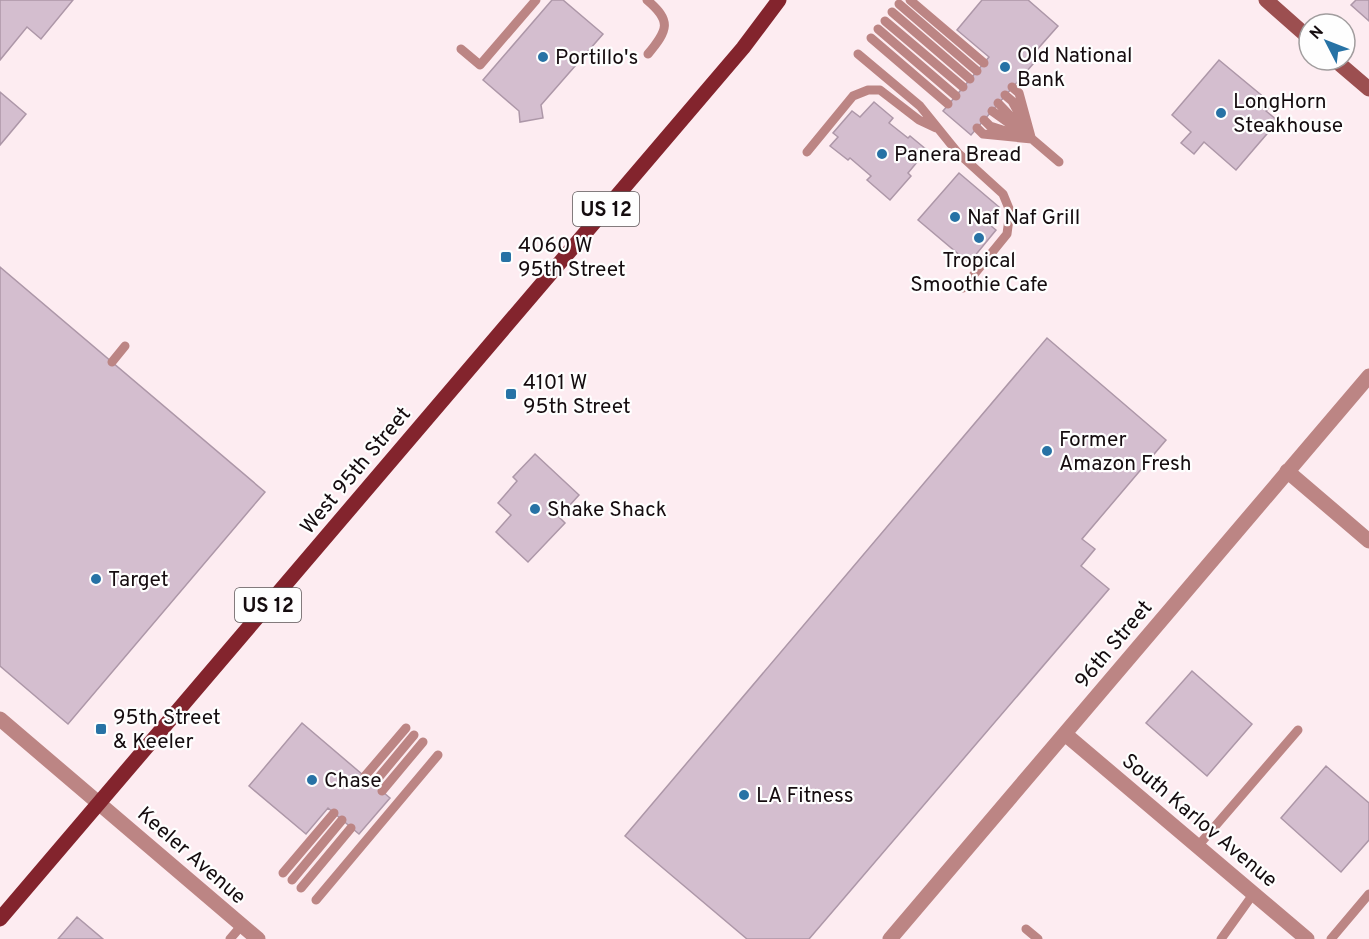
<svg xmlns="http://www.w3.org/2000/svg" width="1369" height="939" font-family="Overpass,sans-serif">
<rect width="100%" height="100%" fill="#fdecf1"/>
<!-- building -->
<path fill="#d4becf" stroke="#ad97a8" stroke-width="1.5" d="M 0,0 L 73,0 L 41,39 L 27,27 L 0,60 Z
M 552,0 L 563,0 L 603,34 L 541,105 L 543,118 L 520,122 L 519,111 L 483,80 Z
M 982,0 L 1028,0 L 1058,26 L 1035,52 L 1040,56 L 971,135 L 943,111 L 989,57 L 957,30 Z
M 1356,0 L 1369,0 L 1369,21 L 1351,5 Z
M 1219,60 L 1272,104 L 1266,111 L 1278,121 L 1236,170 L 1204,142 L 1194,154 L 1181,143 L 1191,132 L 1172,115 Z
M 0,92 L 26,114 L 0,145 Z
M 874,102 L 893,118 L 889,123 L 908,138 L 910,136 L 927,150 L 908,173 L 911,176 L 890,200 L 867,180 L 871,176 L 850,158 L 848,160 L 830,146 L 838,137 L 833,133 L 852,111 L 860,117 Z
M 959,173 L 999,207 L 986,222 L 996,230 L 969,263 L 918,220 Z
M 0,267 L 265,492 L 68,724 L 0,666 Z
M 1047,338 L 1166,440 L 1082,539 L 1095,549 L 1081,566 L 1109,589 L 809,939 L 747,939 L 625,836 Z
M 535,454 L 579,495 L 559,517 L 565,523 L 528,562 L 496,532 L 511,515 L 498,503 L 517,481 L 513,477 Z
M 1192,671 L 1252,724 L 1207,776 L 1146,723 Z
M 302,723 L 390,798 L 359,834 L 328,808 L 306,834 L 249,786 Z
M 1326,766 L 1369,803 L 1369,840 L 1341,872 L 1281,818 Z
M 77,917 L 103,939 L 58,939 Z"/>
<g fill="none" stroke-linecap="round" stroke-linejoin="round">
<!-- service -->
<path stroke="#bc8584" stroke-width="9" d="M 647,0 C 672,21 668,30 648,54
M 910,0 L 984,63
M 899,4 L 977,71
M 892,12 L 970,79
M 885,21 L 963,87
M 878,29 L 956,96
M 871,38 L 948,104
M 461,49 L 480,65 L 536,0
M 858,54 L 920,106 L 958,153 L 1003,194 L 1010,211 L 1007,234 L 963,288
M 1012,87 L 1019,93 L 1031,137
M 1005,95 L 1012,101 L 1024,123
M 998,103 L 1032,139 L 1059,162
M 992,111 L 1020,131
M 984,120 L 990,126 L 1012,133
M 977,128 L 983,134 L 1032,139
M 807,152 L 853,96 L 868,90 L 880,90 L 919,120 L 936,128
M 112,362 L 125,346
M 365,776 L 406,728
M 374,783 L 414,735
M 382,791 L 423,742
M 1198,846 L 1298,730
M 283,873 L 334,813
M 292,880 L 342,820
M 301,888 L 351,828
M 316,900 L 438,755
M 1026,929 L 1038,939
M 230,939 L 242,925
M 1221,939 L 1254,893
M 1331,939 L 1369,894"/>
<!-- minor -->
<path stroke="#bc8584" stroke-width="15" d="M 1287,471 L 1369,541
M 0,719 L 258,939
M 1065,734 L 1307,939
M 890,939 L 1369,376"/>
<!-- secondary -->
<path stroke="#9c4f50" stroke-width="15" d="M 1266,0 L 1309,38
M 1335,60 L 1369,89"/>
<!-- primary -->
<path stroke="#83242d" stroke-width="15" d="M 0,919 L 743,48 L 779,0"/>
</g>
<!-- markers -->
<g fill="#2772a5" stroke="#fefefe" stroke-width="2">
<circle cx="543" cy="57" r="6"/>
<circle cx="1005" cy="67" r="6"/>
<circle cx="1221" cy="113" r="6"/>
<circle cx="882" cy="154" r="6"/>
<circle cx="955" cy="217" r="6"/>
<circle cx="979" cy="238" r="6"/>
<rect x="500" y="251" width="12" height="12" rx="3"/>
<rect x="505" y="388" width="12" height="12" rx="3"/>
<circle cx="1047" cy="451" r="6"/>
<circle cx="535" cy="509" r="6"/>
<circle cx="96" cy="579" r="6"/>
<rect x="95" y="723" width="12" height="12" rx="3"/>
<circle cx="312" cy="780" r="6"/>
<circle cx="744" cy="795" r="6"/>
</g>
<g text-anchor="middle" stroke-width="4.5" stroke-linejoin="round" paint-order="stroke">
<!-- shield labels -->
<g fill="#fefefe" stroke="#5b5557" stroke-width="1.5">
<rect x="573" y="192" width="66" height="34" rx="4.5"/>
<rect x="235" y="588" width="66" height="34" rx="4.5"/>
</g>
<g font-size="20" font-weight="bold" fill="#150c0f">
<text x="606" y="216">US 12</text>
<text x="268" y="612">US 12</text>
</g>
<!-- poi labels -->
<g font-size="21" fill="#150c0f" stroke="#fefefe" text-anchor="start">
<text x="1017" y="62">Old National<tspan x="1017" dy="24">Bank</tspan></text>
<text x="555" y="64">Portillo's</text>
<text x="1233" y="108">LongHorn<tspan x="1233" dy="24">Steakhouse</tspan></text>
<text x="894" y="161">Panera Bread</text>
<text x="967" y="224">Naf Naf Grill</text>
<text x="518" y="252">4060 W<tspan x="518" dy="24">95th Street</tspan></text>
<text x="979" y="267" text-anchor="middle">Tropical<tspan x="979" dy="24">Smoothie Cafe</tspan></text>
<text x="523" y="389">4101 W<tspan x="523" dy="24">95th Street</tspan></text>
<text x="1059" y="446">Former<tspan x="1059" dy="24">Amazon Fresh</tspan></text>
<text x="547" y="516">Shake Shack</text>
<text x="108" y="586">Target</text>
<text x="113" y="724">95th Street<tspan x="113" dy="24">&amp; Keeler</tspan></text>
<text x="324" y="787">Chase</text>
<text x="756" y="802">LA Fitness</text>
</g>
<!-- street labels -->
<g font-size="21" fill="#150c0f" stroke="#fefefe">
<text transform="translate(355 470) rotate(-50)" y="7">West 95th Street</text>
<text transform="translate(1113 644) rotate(-50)" y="7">96th Street</text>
<text transform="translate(1200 820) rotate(40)" y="7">South Karlov Avenue</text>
<text transform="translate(192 855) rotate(41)" y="7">Keeler Avenue</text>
</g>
</g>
<!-- north arrow -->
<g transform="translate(1327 42) rotate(312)"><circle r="28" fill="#fefefe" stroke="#a19d9e" stroke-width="1.5"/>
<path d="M0-4.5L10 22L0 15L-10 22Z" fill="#2772a5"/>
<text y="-9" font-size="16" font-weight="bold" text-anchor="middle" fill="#150c0f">N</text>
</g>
</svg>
